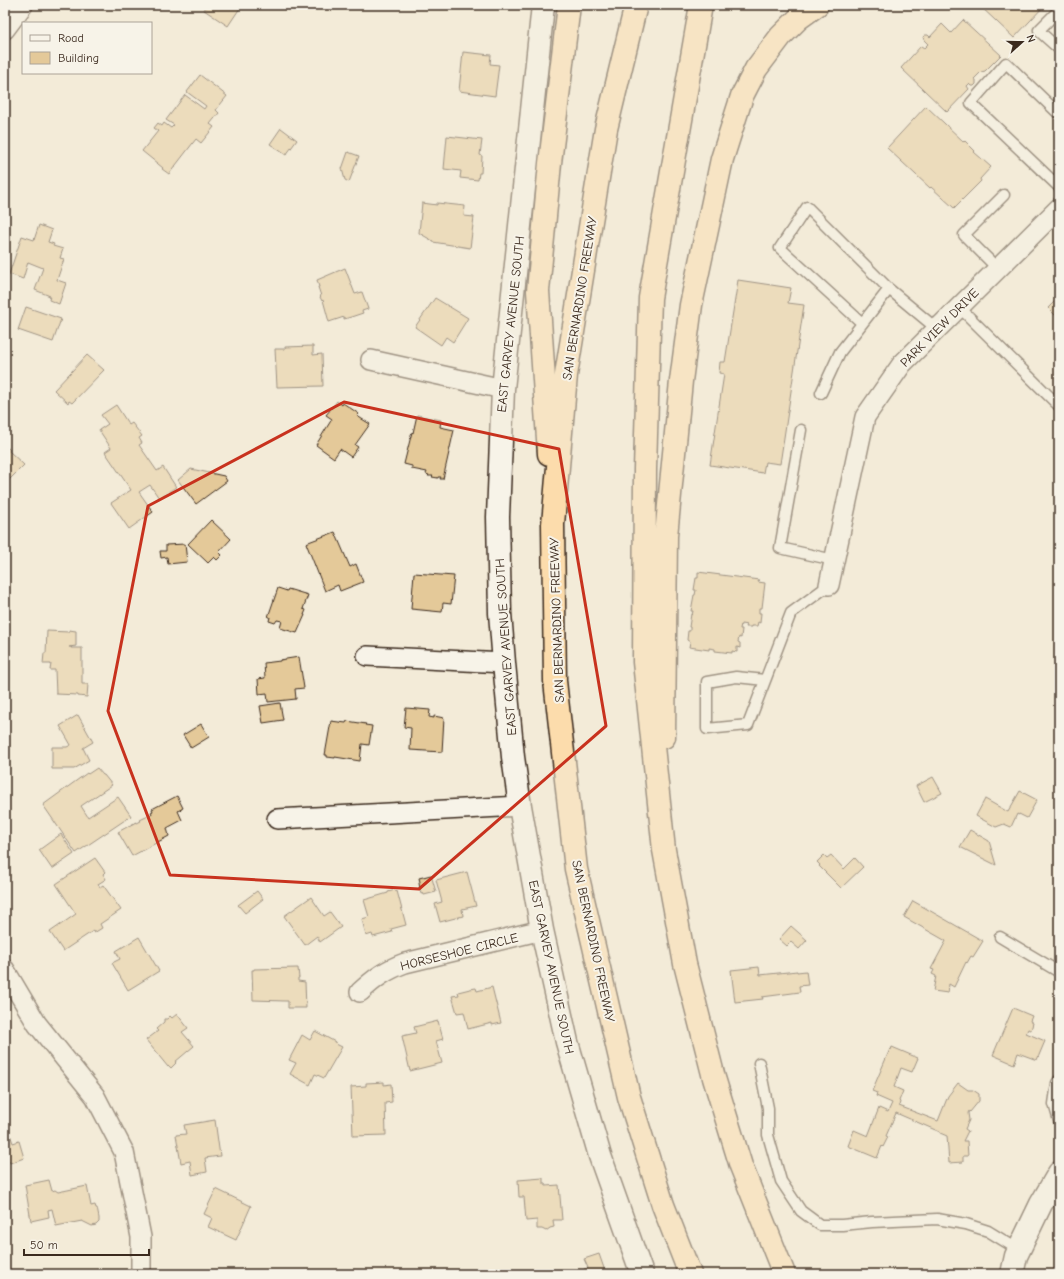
<svg xmlns="http://www.w3.org/2000/svg" width="1064" height="1279" font-family="'Comic Neue',sans-serif">
<rect width="100%" height="100%" fill="#f3ebd8"/>
<filter id="ink" filterUnits="userSpaceOnUse"><feTurbulence type="fractalNoise" baseFrequency=".025" numOctaves="2"/><feDisplacementMap in="SourceGraphic" scale="8" xChannelSelector="R" yChannelSelector="G"/><feConvolveMatrix kernelMatrix="1 2 1 2 8 2 1 2 1" color-interpolation-filters="sRGB"/></filter>
<g filter="url(#ink)">
<!-- building -->
<path fill="#e4c999" stroke="#3b2a1e" d="M 207,5 L 235,5 L 240,8 L 228,26 L 204,10 Z
M 979,5 L 1045,5 L 1014,38 Z
M 963,20 L 1001,55 L 985,71 L 981,72 L 974,79 L 976,80 L 976,84 L 974,86 L 971,86 L 969,84 L 967,86 L 969,89 L 947,112 L 901,68 L 921,46 L 924,48 L 928,44 L 924,40 L 923,37 L 925,35 L 928,35 L 930,37 L 942,24 L 951,33 Z
M 463,52 L 491,55 L 490,64 L 499,65 L 495,96 L 459,91 Z
M 200,75 L 227,96 L 216,110 L 219,113 L 210,124 L 214,127 L 201,143 L 196,139 L 169,174 L 162,169 L 163,168 L 142,151 L 158,131 L 154,128 L 158,123 L 162,126 L 164,123 L 171,128 L 174,125 L 166,120 L 185,95 L 204,109 L 206,106 L 187,92 Z
M 926,106 L 964,142 L 965,141 L 975,151 L 974,152 L 991,167 L 980,179 L 981,181 L 954,208 L 931,187 L 930,188 L 887,148 Z
M 281,128 L 297,140 L 286,155 L 270,144 Z
M 447,136 L 482,140 L 480,155 L 482,156 L 481,173 L 479,173 L 478,180 L 460,178 L 461,171 L 444,169 Z
M 348,152 L 359,156 L 349,182 L 345,180 L 342,169 Z
M 422,203 L 437,205 L 437,203 L 465,206 L 464,216 L 474,217 L 470,248 L 433,242 L 433,241 L 419,233 Z
M 39,225 L 52,230 L 48,242 L 54,244 L 53,246 L 63,249 L 60,258 L 64,259 L 57,280 L 66,283 L 59,304 L 49,300 L 50,296 L 35,290 L 43,268 L 28,262 L 23,279 L 9,274 L 22,236 L 34,240 Z
M 345,268 L 355,294 L 362,292 L 368,309 L 362,311 L 363,313 L 351,317 L 344,319 L 344,317 L 329,322 L 323,300 L 322,301 L 320,297 L 321,296 L 318,287 L 319,287 L 317,280 Z
M 738,280 L 791,288 L 788,303 L 804,305 L 780,464 L 765,462 L 763,473 L 710,465 L 724,374 L 719,373 L 720,362 L 725,362 Z
M 1059,297 L 1059,319 L 1048,308 Z
M 435,298 L 468,318 L 453,342 L 446,337 L 441,345 L 415,327 Z
M 26,307 L 61,319 L 53,342 L 18,330 Z
M 313,346 L 313,355 L 322,354 L 323,386 L 277,387 L 275,349 L 285,349 L 285,347 Z
M 87,355 L 104,370 L 72,403 L 69,401 L 68,403 L 54,390 Z
M 337,401 L 342,405 L 343,403 L 359,414 L 357,416 L 370,424 L 355,445 L 358,447 L 351,457 L 340,449 L 334,458 L 316,445 L 332,419 L 326,415 Z
M 116,405 L 129,425 L 132,423 L 142,436 L 139,438 L 142,443 L 139,445 L 157,471 L 163,467 L 176,487 L 159,498 L 150,485 L 139,492 L 153,512 L 129,529 L 111,503 L 131,490 L 105,452 L 111,448 L 99,430 L 108,424 L 101,415 Z
M 417,415 L 441,420 L 440,427 L 454,430 L 443,479 L 440,479 L 441,477 L 438,477 L 438,478 L 432,477 L 433,476 L 428,476 L 429,475 L 426,474 L 427,472 L 412,469 L 412,466 L 404,464 L 412,432 L 413,433 Z
M 5,445 L 10,450 L 9,451 L 24,465 L 5,484 Z
M 191,469 L 224,476 L 227,481 L 196,504 L 178,480 Z
M 211,520 L 231,539 L 219,552 L 222,555 L 217,560 L 214,557 L 208,563 L 188,544 Z
M 335,532 L 350,567 L 356,564 L 363,582 L 340,591 L 338,585 L 325,591 L 306,543 Z
M 185,544 L 187,562 L 168,564 L 167,557 L 161,558 L 160,551 L 166,551 L 166,545 Z
M 698,572 L 759,580 L 758,582 L 765,583 L 762,608 L 759,608 L 759,613 L 761,613 L 760,623 L 758,622 L 757,626 L 751,626 L 751,627 L 746,627 L 747,625 L 741,624 L 740,629 L 742,629 L 741,638 L 739,637 L 738,642 L 740,643 L 740,648 L 737,647 L 737,652 L 732,651 L 732,653 L 715,651 L 715,649 L 709,648 L 709,650 L 689,647 L 690,642 L 687,640 L 688,631 L 690,631 L 690,627 L 689,627 L 691,614 L 692,615 L 693,611 L 691,611 L 694,595 L 695,595 L 696,590 L 694,590 L 696,578 L 698,578 Z
M 414,573 L 454,576 L 451,604 L 443,603 L 442,612 L 411,609 Z
M 278,588 L 287,591 L 288,589 L 308,595 L 303,609 L 306,610 L 304,615 L 305,615 L 297,633 L 280,628 L 282,621 L 277,620 L 275,623 L 269,621 L 270,617 L 268,617 Z
M 69,630 L 76,631 L 76,646 L 69,647 L 72,647 L 71,648 L 82,648 L 82,684 L 88,684 L 87,697 L 78,696 L 78,695 L 56,694 L 55,670 L 50,670 L 51,664 L 43,664 L 44,653 L 46,653 L 47,631 L 69,632 Z
M 299,657 L 304,688 L 295,689 L 296,699 L 268,702 L 267,693 L 259,694 L 258,679 L 265,678 L 264,663 L 280,661 L 280,660 Z
M 280,703 L 283,720 L 263,723 L 260,706 Z
M 406,708 L 430,710 L 429,717 L 434,718 L 434,716 L 444,718 L 442,752 L 410,750 L 411,728 L 404,727 Z
M 78,715 L 93,742 L 83,748 L 89,760 L 74,769 L 52,769 L 52,747 L 67,747 L 71,745 L 60,726 Z
M 331,721 L 346,723 L 347,721 L 366,724 L 365,725 L 372,726 L 369,745 L 362,744 L 360,761 L 335,757 L 335,758 L 327,757 L 327,755 L 325,755 Z
M 201,724 L 209,737 L 191,748 L 183,735 Z
M 97,768 L 103,775 L 104,775 L 112,785 L 81,806 L 88,817 L 118,797 L 131,816 L 76,853 L 43,805 L 87,773 L 88,774 Z
M 933,777 L 942,793 L 924,802 L 916,786 Z
M 1020,791 L 1037,800 L 1027,818 L 1019,814 L 1019,815 L 1017,814 L 1011,827 L 1004,824 L 996,827 L 976,816 L 985,799 L 1008,812 Z
M 177,796 L 183,808 L 178,811 L 182,820 L 167,828 L 169,836 L 132,856 L 118,832 L 136,822 L 137,823 L 141,821 L 140,820 L 152,814 L 151,812 L 153,811 L 152,809 Z
M 970,830 L 989,841 L 996,865 L 960,847 Z
M 61,834 L 74,854 L 52,869 L 39,850 Z
M 824,855 L 827,858 L 831,855 L 844,869 L 855,858 L 863,867 L 841,888 L 819,866 L 820,865 L 817,862 Z
M 95,858 L 105,872 L 103,874 L 106,879 L 98,884 L 100,887 L 103,885 L 121,910 L 100,924 L 102,928 L 94,933 L 93,931 L 63,951 L 50,932 L 76,914 L 56,884 Z
M 467,872 L 476,906 L 462,909 L 463,916 L 440,922 L 435,904 L 442,902 L 436,880 Z
M 431,875 L 436,892 L 424,895 L 423,893 L 421,894 L 419,883 L 420,882 L 419,878 Z
M 395,890 L 396,892 L 397,891 L 406,925 L 391,929 L 392,932 L 373,937 L 372,934 L 366,936 L 362,919 L 369,917 L 364,900 L 388,893 L 388,892 Z
M 257,891 L 263,899 L 245,913 L 238,905 Z
M 311,897 L 324,916 L 330,912 L 341,927 L 320,942 L 317,936 L 305,945 L 284,916 Z
M 913,901 L 983,941 L 973,957 L 971,956 L 967,963 L 966,962 L 954,987 L 949,984 L 948,993 L 933,991 L 936,976 L 932,974 L 934,970 L 931,969 L 946,941 L 904,917 Z
M 791,926 L 807,940 L 799,949 L 791,942 L 787,946 L 779,939 Z
M 139,937 L 159,971 L 128,990 L 112,963 L 120,959 L 116,951 Z
M 759,967 L 760,975 L 797,971 L 797,972 L 806,971 L 808,985 L 799,986 L 800,992 L 762,997 L 763,999 L 735,1002 L 731,970 Z
M 298,968 L 299,978 L 298,978 L 298,981 L 305,982 L 306,1008 L 288,1008 L 288,1001 L 285,1001 L 253,1000 L 252,970 L 254,970 L 254,969 Z
M 492,987 L 501,1023 L 492,1025 L 492,1023 L 468,1029 L 464,1012 L 457,1013 L 452,996 L 459,995 L 458,992 L 470,989 L 476,988 L 477,991 Z
M 1013,1008 L 1032,1016 L 1030,1021 L 1033,1023 L 1031,1030 L 1028,1029 L 1026,1033 L 1045,1041 L 1037,1060 L 1018,1053 L 1014,1064 L 993,1055 Z
M 177,1014 L 188,1028 L 182,1032 L 194,1046 L 175,1062 L 176,1063 L 171,1068 L 169,1066 L 168,1067 L 146,1040 L 158,1031 L 156,1029 L 164,1022 L 164,1019 L 167,1019 L 170,1016 L 172,1018 Z
M 438,1021 L 443,1039 L 436,1041 L 442,1063 L 410,1071 L 402,1036 L 416,1033 L 414,1027 Z
M 315,1031 L 337,1043 L 336,1044 L 342,1047 L 324,1078 L 315,1074 L 310,1085 L 290,1074 L 296,1063 L 289,1060 L 302,1035 L 310,1040 Z
M 892,1047 L 918,1058 L 912,1072 L 901,1068 L 894,1087 L 903,1091 L 899,1101 L 900,1102 L 899,1106 L 938,1121 L 948,1096 L 958,1083 L 968,1090 L 973,1090 L 979,1094 L 979,1101 L 970,1112 L 969,1111 L 968,1113 L 969,1120 L 965,1129 L 968,1131 L 963,1141 L 967,1141 L 968,1156 L 963,1156 L 963,1162 L 949,1163 L 947,1136 L 940,1133 L 940,1132 L 896,1113 L 886,1136 L 888,1137 L 883,1147 L 882,1146 L 877,1158 L 848,1146 L 854,1130 L 868,1136 L 879,1108 L 888,1112 L 892,1103 L 876,1096 L 877,1093 L 872,1091 L 890,1049 L 891,1050 Z
M 384,1082 L 384,1085 L 391,1084 L 392,1102 L 385,1103 L 386,1135 L 353,1136 L 351,1087 L 366,1086 L 366,1083 Z
M 5,1119 L 13,1143 L 19,1141 L 24,1158 L 10,1163 L 9,1160 L 5,1161 Z
M 215,1120 L 220,1156 L 205,1158 L 207,1172 L 192,1175 L 190,1161 L 181,1163 L 176,1135 L 186,1134 L 184,1125 Z
M 543,1178 L 543,1183 L 545,1183 L 546,1186 L 559,1185 L 562,1220 L 553,1220 L 554,1227 L 550,1228 L 546,1231 L 542,1229 L 537,1229 L 537,1220 L 526,1221 L 524,1197 L 519,1197 L 518,1180 Z
M 49,1180 L 52,1191 L 55,1190 L 58,1192 L 87,1186 L 91,1206 L 95,1205 L 96,1208 L 97,1208 L 99,1218 L 99,1222 L 96,1225 L 92,1226 L 82,1221 L 56,1226 L 52,1209 L 48,1210 L 49,1217 L 31,1221 L 25,1185 Z
M 216,1189 L 251,1206 L 236,1240 L 208,1227 L 212,1218 L 204,1214 Z
M 599,1254 L 606,1274 L 585,1274 L 584,1269 L 588,1268 L 584,1259 Z"/>
<g fill="none" stroke-linecap="round" stroke-linejoin="round">
<defs>
<path id="service" d="M 1059,10 L 1039,30 L 1040,32 L 1059,49
M 1059,114 L 1006,63 L 971,103 L 1059,187
M 998,269 L 964,235 L 1004,195
M 889,289 L 937,329
M 959,307 L 1059,406
M 821,393 L 840,352 L 889,289 L 807,207 L 780,248 L 862,323
M 801,430 L 780,548 L 834,560
M 765,680 L 736,677 L 707,682 L 707,729 L 748,725 L 791,613 L 829,585
M 1000,937 L 1059,972
M 759,1063 L 768,1108 L 768,1135 L 781,1181 L 801,1211 L 820,1225 L 842,1225 L 872,1222 L 937,1219 L 966,1224 L 988,1231 L 1019,1250
M 1059,1080 L 1057,1083 L 1054,1104 L 1059,1121"/>
<path id="minor" d="M 5,29 L 23,5
M 371,360 L 503,389
M 829,585 L 865,417 L 902,364 L 1059,208
M 367,656 L 504,663
M 277,819 L 520,806
M 5,970 L 37,1024 L 95,1096 L 124,1152 L 141,1237 L 141,1274
M 360,992 C 375,978 386,970 405,963 L 542,930"/>
<path id="tertiary" d="M 543,5 L 503,389 L 498,517 L 500,613 L 504,663 L 513,757 L 520,806 L 542,930 L 567,1042 L 600,1156 L 642,1274
M 1012,1274 L 1016,1256 L 1041,1204 L 1059,1173"/>
<path id="motorway" d="M 636,5 L 606,129 L 566,375 L 553,524 L 555,681 L 576,869 L 629,1097 L 663,1205 L 690,1274
M 701,5 L 650,298 L 645,469 L 644,662 L 664,850 L 685,964 L 714,1078 L 741,1166 L 784,1274
M 549,454 L 538,291 L 550,163 L 569,5
M 664,737 L 666,536 L 681,381 L 691,305 L 722,159 L 742,96 L 756,69 L 781,36 L 799,18 L 817,5"/>
</defs>
<!-- service casing -->
<use href="#service" stroke="#3b2a1e" stroke-width="13"/>
<!-- minor casing -->
<use href="#minor" stroke="#3b2a1e" stroke-width="22"/>
<!-- tertiary casing -->
<use href="#tertiary" stroke="#3b2a1e" stroke-width="25"/>
<!-- motorway casing -->
<use href="#motorway" stroke="#3b2a1e" stroke-width="25"/>
<!-- service -->
<use href="#service" stroke="#f7f3e8" stroke-width="10"/>
<!-- minor -->
<use href="#minor" stroke="#f7f3e8" stroke-width="19"/>
<!-- tertiary -->
<use href="#tertiary" stroke="#f7f3e8" stroke-width="22"/>
<!-- motorway -->
<use href="#motorway" stroke="#fcdcac" stroke-width="22"/>
</g>
</g>
<!-- marked area -->
<path d="M0 0H1064V1279H0ZM 344,402 L 559,449 L 606,726 L 419,889 L 170,875 L 108,711 L 148,506 Z" fill="#f3ebd8" fill-opacity=".55" fill-rule="evenodd"/>
<path fill="none" stroke="#c8321e" stroke-width="3" stroke-linejoin="round" d="M 344,402 L 559,449 L 606,726 L 419,889 L 170,875 L 108,711 L 148,506 Z"/>
<g text-anchor="middle" stroke-width="4" stroke-linejoin="round" paint-order="stroke">
<!-- street labels -->
<g font-size="13" fill="#3b2a1e" stroke="#f7f3e8">
<text transform="translate(579 298) rotate(-81)" y="5">SAN BERNARDINO FREEWAY</text>
<text transform="translate(510 324) rotate(-84)" y="5">EAST GARVEY AVENUE SOUTH</text>
<text transform="translate(939 327) rotate(-45)" y="5">PARK VIEW DRIVE</text>
<text transform="translate(556 620) rotate(-92)" y="5">SAN BERNARDINO FREEWAY</text>
<text transform="translate(505 647) rotate(-94)" y="5">EAST GARVEY AVENUE SOUTH</text>
<text transform="translate(594 941) rotate(78)" y="5">SAN BERNARDINO FREEWAY</text>
<text transform="translate(459 951) rotate(-14)" y="5">HORSESHOE CIRCLE</text>
<text transform="translate(552 967) rotate(78)" y="5">EAST GARVEY AVENUE SOUTH</text>
</g>
</g>
<!-- margin -->
<rect width="1064" height="1279" fill="none" stroke="#f7f3e8" stroke-width="20"/>
<rect x="10" y="10" width="1044" height="1259" fill="none" stroke="#3b2a1e" stroke-width="1.5" filter="url(#ink)"/>
<!-- legend -->
<rect x="22" y="22" width="130" height="52" fill="#f7f3e8" stroke="#aca397"/>
<rect x="30" y="35" width="20" height="6" fill="#f7f3e8" stroke="#aca397"/>
<text x="58" y="42" font-size="12" fill="#3b2a1e">Road</text>
<rect x="30" y="52" width="20" height="12" fill="#e4c999" stroke="#aca397"/>
<text x="58" y="62" font-size="12" fill="#3b2a1e">Building</text>
<!-- north arrow -->
<g transform="translate(1022 42) rotate(69)" stroke="#f7f3e8" stroke-width="3" paint-order="stroke">
<path d="M0-3L7 15L0 10L-7 15Z" fill="#3b2a1e"/>
<text y="-6" font-size="11" font-weight="bold" text-anchor="middle" fill="#3b2a1e">N</text>
</g>
<!-- scale -->
<path d="M24 1249v6h125v-6" fill="none" stroke="#3b2a1e" stroke-width="2"/>
<text x="30" y="1249" font-size="12" fill="#3b2a1e" stroke="#f7f3e8" stroke-width="3" paint-order="stroke">50 m</text>
</svg>
